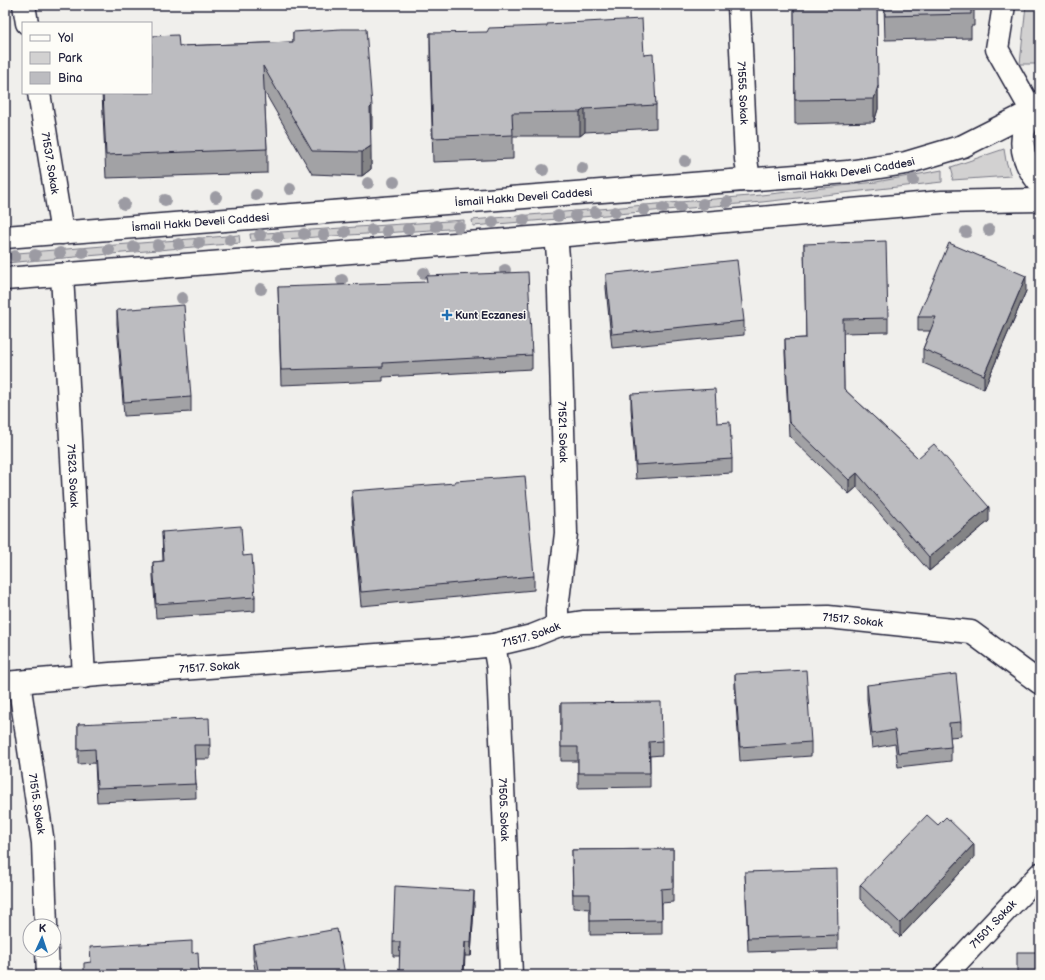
<svg xmlns="http://www.w3.org/2000/svg" width="1045" height="980" font-family="'Balsamiq Sans',sans-serif">
<rect width="100%" height="100%" fill="#f0efec"/>
<filter id="ink" filterUnits="userSpaceOnUse"><feTurbulence type="fractalNoise" baseFrequency=".025" numOctaves="2"/><feDisplacementMap in="SourceGraphic" scale="8" xChannelSelector="R" yChannelSelector="G"/><feConvolveMatrix kernelMatrix="1 2 1 2 8 2 1 2 1" color-interpolation-filters="sRGB"/></filter>
<g filter="url(#ink)">
<!-- green -->
<path fill="#d2d1d1" stroke="#7a7a86" d="M 1026,5 L 1040,5 L 1040,64 L 1020,64 Z
M 1004,149 L 1006,161 L 1011,176 L 952,180 L 953,174 L 951,167 Z
M 942,170 L 942,182 L 762,202 L 473,226 L 472,220 L 761,195 L 876,182 Z
M 464,220 L 464,228 L 251,241 L 250,234 Z
M 239,235 L 240,243 L 5,263 L 5,254 Z"/>
<g fill="none" stroke-linecap="round" stroke-linejoin="round">
<defs>
<g id="minor">
<path d="M 24,5 L 27,23"/>
<path id="s1" d="M 739,5 L 746,159 L 749,180"/>
<path id="s2" d="M 39,93 L 62,233"/>
<path id="s3" d="M 556,236 L 558,257 L 566,533 L 557,609 L 557,626"/>
<path id="s4" d="M 5,237 L 848,172 L 906,163 L 963,146 L 1032,111"/>
<path id="s5" d="M 62,275 L 84,677"/>
<path d="M 5,279 L 556,236 L 942,202 L 1040,200"/>
<path id="s6" d="M 494,645 L 498,668 L 511,975"/>
<path id="s7" d="M 19,682 L 43,843 L 46,926"/>
<path id="s8" d="M 5,683 L 110,674 L 447,650 L 494,645 L 532,636 L 557,626 L 583,622 L 828,617 L 971,632 L 1040,683"/>
<path d="M 47,950 L 48,975"/>
<path id="s9" d="M 945,975 L 1040,874"/>
</g>
<path id="major" d="M 1004,5 L 997,49 L 1032,111
M 1040,102 C 1016,129 1017,157 1040,184"/>
</defs>
<!-- minor casing -->
<use href="#minor" stroke="#22223b" stroke-width="25"/>
<!-- major casing -->
<use href="#major" stroke="#22223b" stroke-width="25"/>
<!-- minor -->
<use href="#minor" stroke="#fdfcf7" stroke-width="22"/>
<!-- major -->
<use href="#major" stroke="#fdfcf7" stroke-width="22"/>
</g>
<!-- trees -->
<g fill="#9c9ba3">
<circle cx="685" cy="161" r="6"/>
<circle cx="582" cy="168" r="6"/>
<circle cx="543" cy="170" r="6"/>
<circle cx="913" cy="180" r="6"/>
<circle cx="394" cy="182" r="6"/>
<circle cx="368" cy="183" r="6"/>
<circle cx="290" cy="189" r="6"/>
<circle cx="256" cy="195" r="6"/>
<circle cx="216" cy="197" r="6"/>
<circle cx="165" cy="200" r="6"/>
<circle cx="727" cy="202" r="6"/>
<circle cx="124" cy="204" r="6"/>
<circle cx="703" cy="204" r="6"/>
<circle cx="680" cy="207" r="6"/>
<circle cx="663" cy="208" r="6"/>
<circle cx="644" cy="210" r="6"/>
<circle cx="595" cy="212" r="6"/>
<circle cx="615" cy="212" r="6"/>
<circle cx="558" cy="216" r="6"/>
<circle cx="576" cy="216" r="6"/>
<circle cx="524" cy="220" r="6"/>
<circle cx="493" cy="222" r="6"/>
<circle cx="436" cy="226" r="6"/>
<circle cx="458" cy="227" r="6"/>
<circle cx="408" cy="229" r="6"/>
<circle cx="372" cy="230" r="6"/>
<circle cx="989" cy="230" r="6"/>
<circle cx="387" cy="231" r="6"/>
<circle cx="345" cy="232" r="6"/>
<circle cx="966" cy="232" r="6"/>
<circle cx="304" cy="234" r="6"/>
<circle cx="260" cy="235" r="6"/>
<circle cx="324" cy="235" r="6"/>
<circle cx="278" cy="237" r="6"/>
<circle cx="230" cy="240" r="6"/>
<circle cx="199" cy="243" r="6"/>
<circle cx="179" cy="244" r="6"/>
<circle cx="158" cy="245" r="6"/>
<circle cx="134" cy="247" r="6"/>
<circle cx="109" cy="250" r="6"/>
<circle cx="60" cy="253" r="6"/>
<circle cx="83" cy="253" r="6"/>
<circle cx="35" cy="255" r="6"/>
<circle cx="15" cy="256" r="6"/>
<circle cx="505" cy="270" r="6"/>
<circle cx="424" cy="273" r="6"/>
<circle cx="342" cy="280" r="6"/>
<circle cx="261" cy="289" r="6"/>
<circle cx="182" cy="298" r="6"/>
</g>
<!-- wall -->
<path fill="#a2a2a5" stroke="#22223b" d="M 794,5 L 877,5 L 878,109 L 874,122 L 795,124 Z
M 884,5 L 974,5 L 974,26 L 971,26 L 971,38 L 885,40 Z
M 293,32 L 372,129 L 370,131 L 371,169 L 362,176 L 312,174 L 264,91 L 267,149 L 267,173 L 106,178 L 102,93 L 151,93 L 179,46 L 293,42 Z
M 430,33 L 644,55 L 656,105 L 656,128 L 585,132 L 580,136 L 513,136 L 513,159 L 433,162 L 430,56 Z
M 804,244 L 888,318 L 888,332 L 843,333 L 844,389 L 918,458 L 989,521 L 929,571 L 857,487 L 849,494 L 789,436 L 785,353 L 785,339 L 806,338 Z
M 606,274 L 744,321 L 744,335 L 612,348 L 606,288 Z
M 278,287 L 532,355 L 532,369 L 383,377 L 383,381 L 281,385 Z
M 1026,291 L 984,389 L 923,363 L 923,349 L 930,331 L 918,331 L 918,317 Z
M 117,310 L 191,397 L 191,412 L 124,416 L 117,324 Z
M 631,394 L 717,423 L 732,459 L 732,473 L 636,479 L 631,408 Z
M 352,491 L 534,576 L 534,590 L 361,606 L 352,505 Z
M 162,532 L 243,556 L 255,597 L 255,611 L 156,618 L 153,576 L 153,562 L 163,561 Z
M 735,674 L 811,742 L 811,756 L 740,761 L 735,688 Z
M 867,685 L 961,722 L 961,736 L 950,737 L 951,747 L 951,761 L 898,767 L 895,744 L 872,748 L 867,699 Z
M 561,703 L 662,741 L 662,755 L 650,756 L 650,787 L 578,788 L 578,761 L 561,761 Z
M 78,724 L 210,745 L 210,759 L 195,759 L 196,798 L 97,802 L 95,763 L 78,764 Z
M 673,849 L 673,902 L 662,903 L 662,934 L 590,935 L 590,909 L 573,908 L 572,850 Z
M 974,858 L 900,937 L 860,899 L 860,885 Z
M 745,872 L 838,935 L 838,949 L 748,952 Z
M 474,905 L 471,956 L 393,956 L 393,942 Z
M 253,944 L 345,975 L 256,975 L 253,958 Z"/>
<!-- shaded-wall -->
<path fill="#848486" stroke="#22223b" d="M 878,86 L 878,109 L 874,122 L 874,99 Z
M 372,106 L 372,129 L 370,131 L 370,108 Z
M 585,109 L 585,132 L 580,136 L 580,112 Z
M 371,146 L 371,169 L 362,176 L 362,152 Z
M 1026,276 L 1026,291 L 984,389 L 984,375 Z
M 857,473 L 857,487 L 849,494 L 849,480 Z
M 989,507 L 989,521 L 929,571 L 929,557 Z
M 974,844 L 974,858 L 900,937 L 900,923 Z
M 474,891 L 474,905 L 471,956 L 471,942 Z
M 465,942 L 465,956 L 464,975 L 463,975 Z"/>
<!-- building -->
<path fill="#bcbcc0" stroke="#22223b" d="M 794,5 L 877,5 L 878,86 L 874,99 L 795,100 Z
M 885,5 L 971,5 L 971,14 L 885,16 Z
M 642,19 L 644,55 L 653,54 L 656,105 L 585,109 L 580,112 L 512,113 L 513,135 L 433,138 L 430,33 L 487,32 L 489,28 L 547,26 L 547,24 Z
M 341,29 L 366,29 L 372,106 L 370,108 L 371,146 L 362,152 L 312,151 L 263,66 L 267,149 L 106,155 L 103,93 L 151,93 L 151,36 L 178,35 L 179,46 L 293,42 L 293,32 Z
M 886,241 L 888,318 L 843,319 L 844,389 L 918,458 L 934,444 L 989,507 L 929,557 L 857,473 L 849,480 L 789,422 L 785,339 L 806,338 L 804,244 Z
M 949,243 L 1026,276 L 984,375 L 923,349 L 936,317 L 918,317 Z
M 737,260 L 744,321 L 612,334 L 606,274 Z
M 528,272 L 532,355 L 383,363 L 383,367 L 281,370 L 278,287 L 427,282 L 426,276 Z
M 184,305 L 191,397 L 124,402 L 117,310 Z
M 715,389 L 717,423 L 730,422 L 732,459 L 636,465 L 631,394 Z
M 525,476 L 534,576 L 361,592 L 352,491 L 455,483 L 455,481 Z
M 241,526 L 243,556 L 252,555 L 255,597 L 156,604 L 153,562 L 164,561 L 162,532 Z
M 806,670 L 811,742 L 740,747 L 735,674 Z
M 956,674 L 961,722 L 949,723 L 951,747 L 898,753 L 895,730 L 872,734 L 867,685 Z
M 661,702 L 662,741 L 649,742 L 650,773 L 578,773 L 578,747 L 561,747 L 561,703 Z
M 209,718 L 210,745 L 194,745 L 196,784 L 97,788 L 95,749 L 78,750 L 78,724 Z
M 927,815 L 938,825 L 946,817 L 974,844 L 900,923 L 860,885 Z
M 673,849 L 673,888 L 661,889 L 662,920 L 590,921 L 590,894 L 573,894 L 572,850 Z
M 837,869 L 838,935 L 748,938 L 745,872 Z
M 395,886 L 474,891 L 471,942 L 465,942 L 463,975 L 399,975 L 400,942 L 393,942 Z
M 337,929 L 345,975 L 259,975 L 253,944 Z
M 192,941 L 192,953 L 198,952 L 199,975 L 84,975 L 84,963 L 91,962 L 90,947 Z
M 1017,952 L 1040,952 L 1040,975 L 1017,975 Z"/>
</g>
<!-- markers -->
<path fill="#1f6fb2" stroke="#fdfcf7" stroke-width="1.5" d="M445 309h4v4h4v4h-4v4h-4v-4h-4v-4h4z"/>
<g text-anchor="middle" stroke-width="3" stroke-linejoin="round" paint-order="stroke">
<!-- street labels -->
<g font-size="11" fill="#22223b" stroke="#fdfcf7">
<text dy="4" stroke="none"><textPath href="#s1" startOffset="88">71555. Sokak</textPath></text>
<text dy="4" stroke="none"><textPath href="#s2" startOffset="71">71537. Sokak</textPath></text>
<text dy="4" stroke="none"><textPath href="#s4" startOffset="844">İsmail Hakkı Develi Caddesi</textPath></text>
<text dy="4" stroke="none"><textPath href="#s4" startOffset="520">İsmail Hakkı Develi Caddesi</textPath></text>
<text dy="4" stroke="none"><textPath href="#s4" startOffset="196">İsmail Hakkı Develi Caddesi</textPath></text>
<text dy="4" stroke="none"><textPath href="#s3" startOffset="196">71521. Sokak</textPath></text>
<text dy="4" stroke="none"><textPath href="#s5" startOffset="201">71523. Sokak</textPath></text>
<text dy="4" stroke="none"><textPath href="#s8" startOffset="853">71517. Sokak</textPath></text>
<text dy="4" stroke="none"><textPath href="#s8" startOffset="529">71517. Sokak</textPath></text>
<text dy="4" stroke="none"><textPath href="#s8" startOffset="205">71517. Sokak</textPath></text>
<text dy="4" stroke="none"><textPath href="#s7" startOffset="123">71515. Sokak</textPath></text>
<text dy="4" stroke="none"><textPath href="#s6" startOffset="165">71505. Sokak</textPath></text>
<text dy="4" stroke="none"><textPath href="#s9" startOffset="70">71501. Sokak</textPath></text>
</g>
<!-- poi labels -->
<g font-size="11" font-weight="bold" fill="#22223b" stroke="#fdfcf7" text-anchor="start">
<text x="455" y="319">Kunt Eczanesi</text>
</g>
</g>
<!-- margin -->
<rect width="1045" height="980" fill="none" stroke="#fdfcf7" stroke-width="20"/>
<rect x="10" y="10" width="1025" height="960" fill="none" stroke="#22223b" stroke-width="1.5" filter="url(#ink)"/>
<!-- legend -->
<rect x="22" y="22" width="130" height="72" fill="#fdfcf7" stroke="#a5a5ac"/>
<rect x="30" y="35" width="20" height="6" fill="#fdfcf7" stroke="#a5a5ac"/>
<text x="58" y="42" font-size="12" fill="#22223b">Yol</text>
<rect x="30" y="52" width="20" height="12" fill="#d2d1d1" stroke="#a5a5ac"/>
<text x="58" y="62" font-size="12" fill="#22223b">Park</text>
<rect x="30" y="72" width="20" height="12" fill="#bcbcc0" stroke="#a5a5ac"/>
<text x="58" y="82" font-size="12" fill="#22223b">Bina</text>
<!-- north arrow -->
<g transform="translate(42 938) rotate(3)"><circle r="19" fill="#fdfcf7" stroke="#a5a5ac"/>
<path d="M0-3L7 15L0 10L-7 15Z" fill="#1f6fb2"/>
<text y="-6" font-size="11" font-weight="bold" text-anchor="middle" fill="#22223b">K</text>
</g>
</svg>
